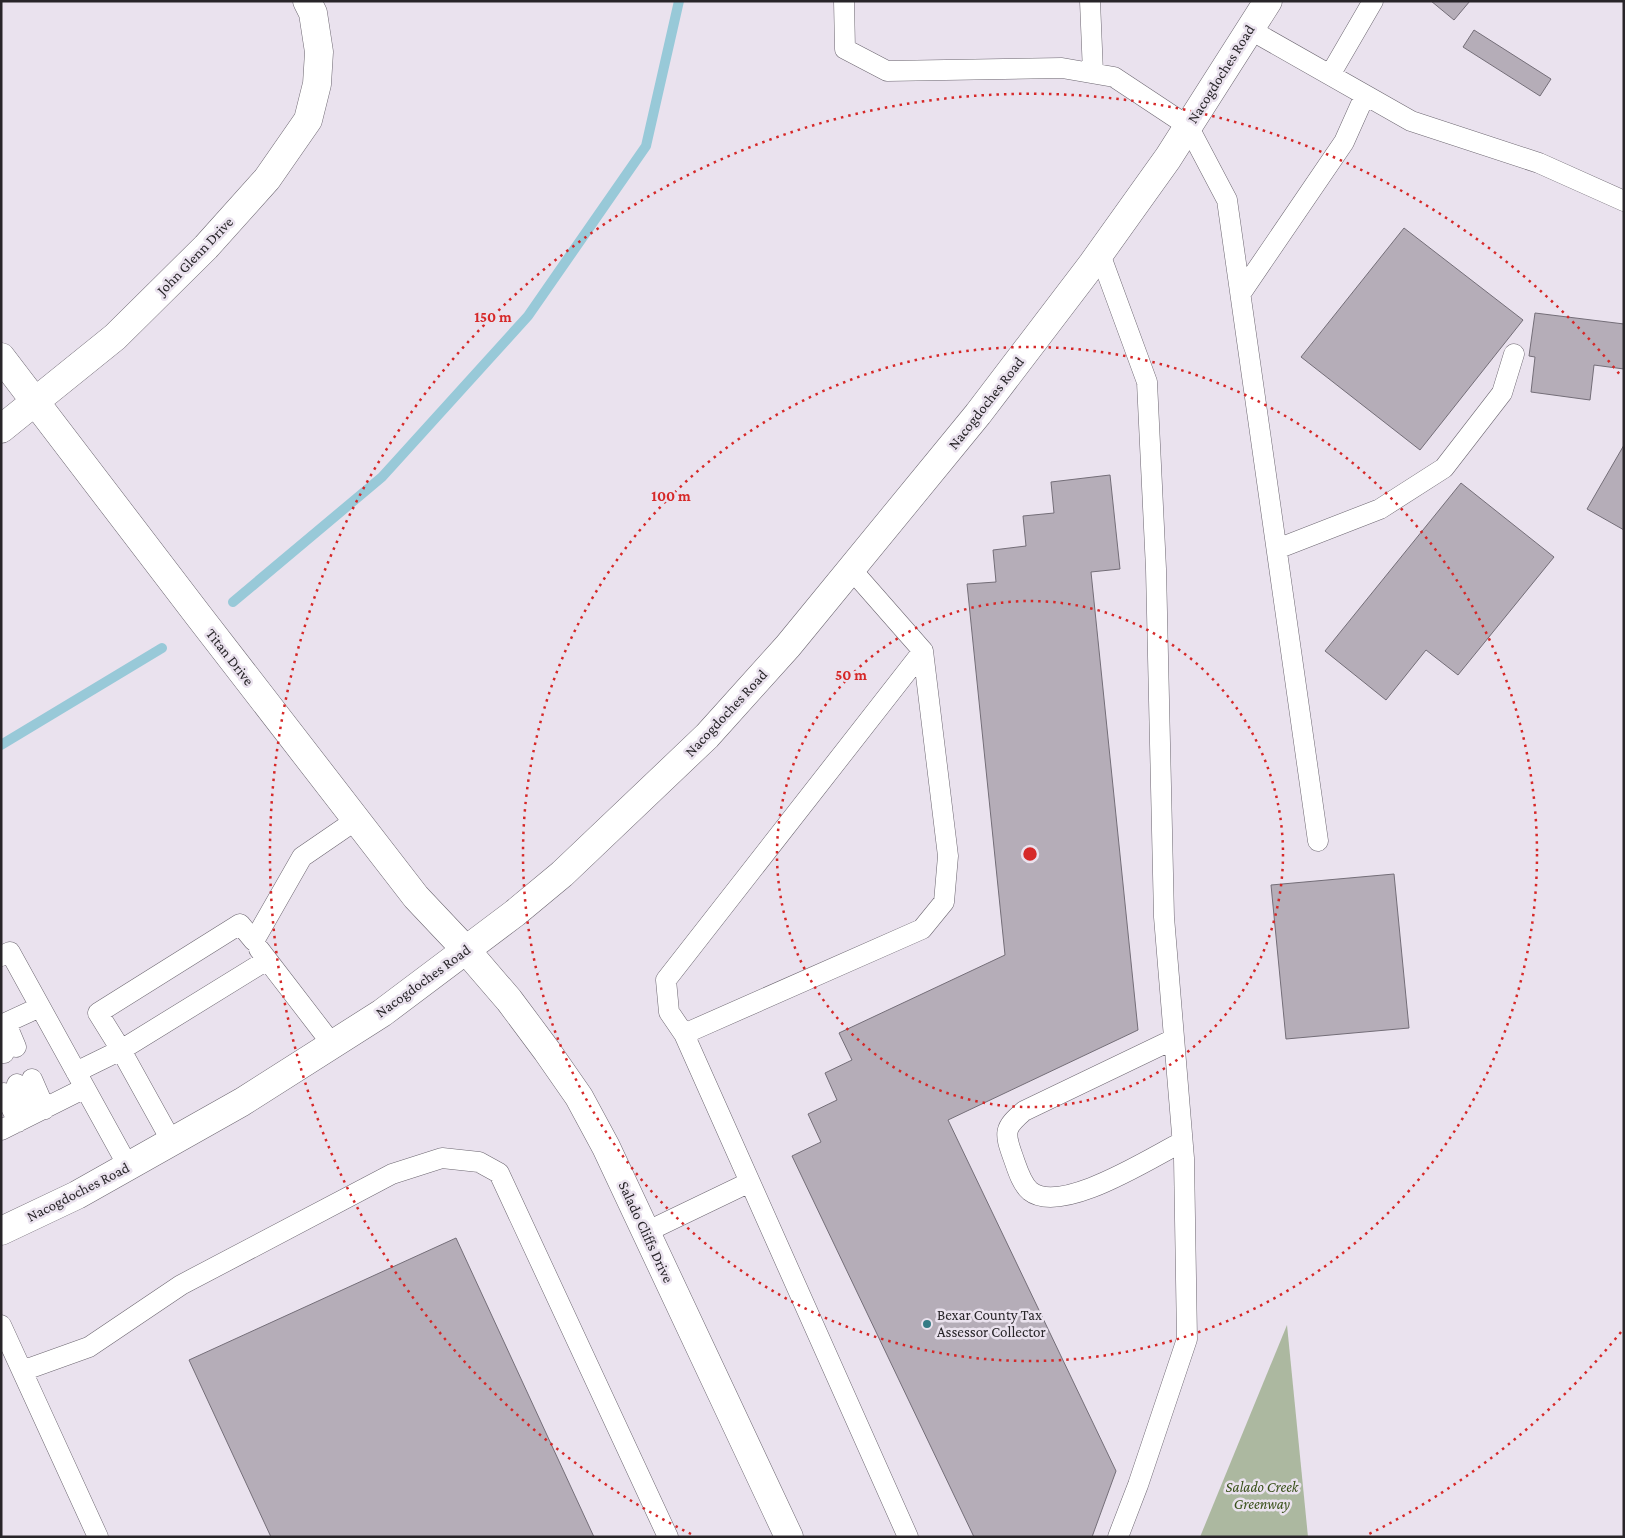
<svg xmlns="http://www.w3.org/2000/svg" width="1625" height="1538" font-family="'Crimson Pro',serif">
<rect width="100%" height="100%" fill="#eae2ee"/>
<!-- green -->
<path fill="#acb8a0" d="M 1287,1325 L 1308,1537 L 1200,1537 Z"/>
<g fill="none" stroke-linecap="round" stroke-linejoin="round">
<!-- stream -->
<path stroke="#98c9d8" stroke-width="10" d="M 233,602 L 382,477 L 528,316 L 646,146 L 679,1
M 1,745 L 162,648"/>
</g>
<!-- building -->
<path fill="#b5adb8" stroke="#746e78" d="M 1431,1 L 1470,1 L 1454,20 Z
M 1474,30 L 1551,79 L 1540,96 L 1463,47 Z
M 1404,228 L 1523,320 L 1420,450 L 1301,357 Z
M 1535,313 L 1624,324 L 1624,369 L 1594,365 L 1590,400 L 1531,392 L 1535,357 L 1529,356 Z
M 1624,445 L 1624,530 L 1587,509 Z
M 1110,475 L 1120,569 L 1091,572 L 1138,1030 L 948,1120 L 1116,1471 L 1092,1537 L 974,1537 L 792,1156 L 821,1142 L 808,1114 L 837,1100 L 825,1073 L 852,1060 L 839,1033 L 1005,955 L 967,584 L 996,582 L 993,550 L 1026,546 L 1023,516 L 1054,513 L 1051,482 Z
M 1461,483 L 1554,557 L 1458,675 L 1426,650 L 1386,700 L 1325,651 Z
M 1394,874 L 1409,1028 L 1286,1039 L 1271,885 Z
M 456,1238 L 594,1537 L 271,1537 L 189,1360 Z"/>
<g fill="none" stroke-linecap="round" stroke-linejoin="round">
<defs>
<path id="service" d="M 844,1 L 845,49 L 887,71 L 1062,68 L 1114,77 L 1188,126 L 1227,200 L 1318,841
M 1090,1 L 1093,73
M 1249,29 L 1411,121 L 1539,163 L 1624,201
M 1330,75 L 1373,1
M 1100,254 L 1147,382 L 1156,569 L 1164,917 L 1184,1158 L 1187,1339 L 1138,1485 L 1118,1537
M 1241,293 L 1344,142 L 1365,95
M 1277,549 L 1380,509 L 1444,468 L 1502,393 L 1514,354
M 851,569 L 923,651 L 948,856 L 944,902 L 922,929 L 684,1034 L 669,1012 L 666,980 L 923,651
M 259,949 L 332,1044
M 1,956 L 10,952 L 128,1166
M 6,1023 L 16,1047
M 1,1025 L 40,1007
M 684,1034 L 908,1537
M 1174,1039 L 1024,1111 C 1004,1128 1004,1132 1013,1157 C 1017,1168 1021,1183 1030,1191 C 1061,1216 1152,1157 1182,1142
M 1,1047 L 4,1053
M 76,1072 L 121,1050 L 98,1013 L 240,924 L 254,941 L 302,857 L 356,820
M 32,1079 L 45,1109
M 17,1084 L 31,1115
M 4,1093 L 18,1122
M 1,1130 L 85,1088
M 172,1142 L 121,1050 L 267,960
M 646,1232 L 750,1182
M 1,1325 L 98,1537
M 22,1371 L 89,1347 L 181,1285 L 392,1174 L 442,1158 L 479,1162 L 499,1173 L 668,1537"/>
<path id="minor" d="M 1,357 L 198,615 L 416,897 L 466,950 L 509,1000 L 547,1051 L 579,1097 L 606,1147 L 789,1537
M 1,429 L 115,337 L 206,247 L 267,179 L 308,120 L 317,84 L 319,52 L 313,13 L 307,1"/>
<path id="secondary" d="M 1,1231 L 77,1195 L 242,1102 L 382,1013 L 515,913 L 562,874 L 707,736 L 788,646 L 978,414 L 1093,263 L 1168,158 L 1268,1"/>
</defs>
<!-- service casing -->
<use href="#service" stroke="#6c6670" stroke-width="21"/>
<!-- minor casing -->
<use href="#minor" stroke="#6c6670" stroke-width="29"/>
<!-- secondary casing -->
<use href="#secondary" stroke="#6c6670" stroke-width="29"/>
<!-- service -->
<use href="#service" stroke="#fff" stroke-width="20"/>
<!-- minor -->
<use href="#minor" stroke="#fff" stroke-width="28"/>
<!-- secondary -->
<use href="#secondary" stroke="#fff" stroke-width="28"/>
</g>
<!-- distance rings -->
<g fill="none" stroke="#d62828" stroke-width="2.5" stroke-dasharray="2.5 5">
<circle cx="1030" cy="854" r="253"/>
<circle cx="1030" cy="854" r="507"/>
<path d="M1621 1332A760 760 0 0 1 1369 1534M691 1534A760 760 0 1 1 1621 376"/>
</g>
<!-- markers -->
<circle fill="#347b85" stroke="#eae2ee" stroke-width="2" cx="927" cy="1324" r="5"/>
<g text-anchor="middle" stroke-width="5" stroke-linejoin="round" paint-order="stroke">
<!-- street labels -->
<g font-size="15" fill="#282529" stroke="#eae2ee">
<text transform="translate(1221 74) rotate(-58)" y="5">Nacogdoches Road</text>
<text transform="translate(195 256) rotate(-46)" y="5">John Glenn Drive</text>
<text transform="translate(986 403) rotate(-52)" y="5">Nacogdoches Road</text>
<text transform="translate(230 657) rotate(52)" y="5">Titan Drive</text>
<text transform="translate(726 713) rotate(-47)" y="5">Nacogdoches Road</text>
<text transform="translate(423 981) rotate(-36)" y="5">Nacogdoches Road</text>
<text transform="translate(78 1192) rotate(-27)" y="5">Nacogdoches Road</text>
<text transform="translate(646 1232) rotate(65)" y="5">Salado Cliffs Drive</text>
</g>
<!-- poi labels -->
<g font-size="15" fill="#282529" stroke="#eae2ee" text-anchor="start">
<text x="937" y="1320">Bexar County Tax<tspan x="937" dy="17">Assessor Collector</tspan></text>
</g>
<!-- park labels -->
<g font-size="15" font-style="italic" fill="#385019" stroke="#eae2ee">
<text x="1262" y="1492">Salado Creek<tspan x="1262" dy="17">Greenway</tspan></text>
</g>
</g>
<circle cx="1030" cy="854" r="8" fill="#d62828" stroke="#eae2ee" stroke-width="2.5"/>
<g font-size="15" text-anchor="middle" font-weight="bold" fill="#d62828" stroke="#eae2ee" stroke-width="5" stroke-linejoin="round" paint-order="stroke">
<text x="493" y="322">150 m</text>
<text x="671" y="501">100 m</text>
<text x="851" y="680">50 m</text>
</g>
<!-- border -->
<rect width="1625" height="1538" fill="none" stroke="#282529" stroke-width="5"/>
</svg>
